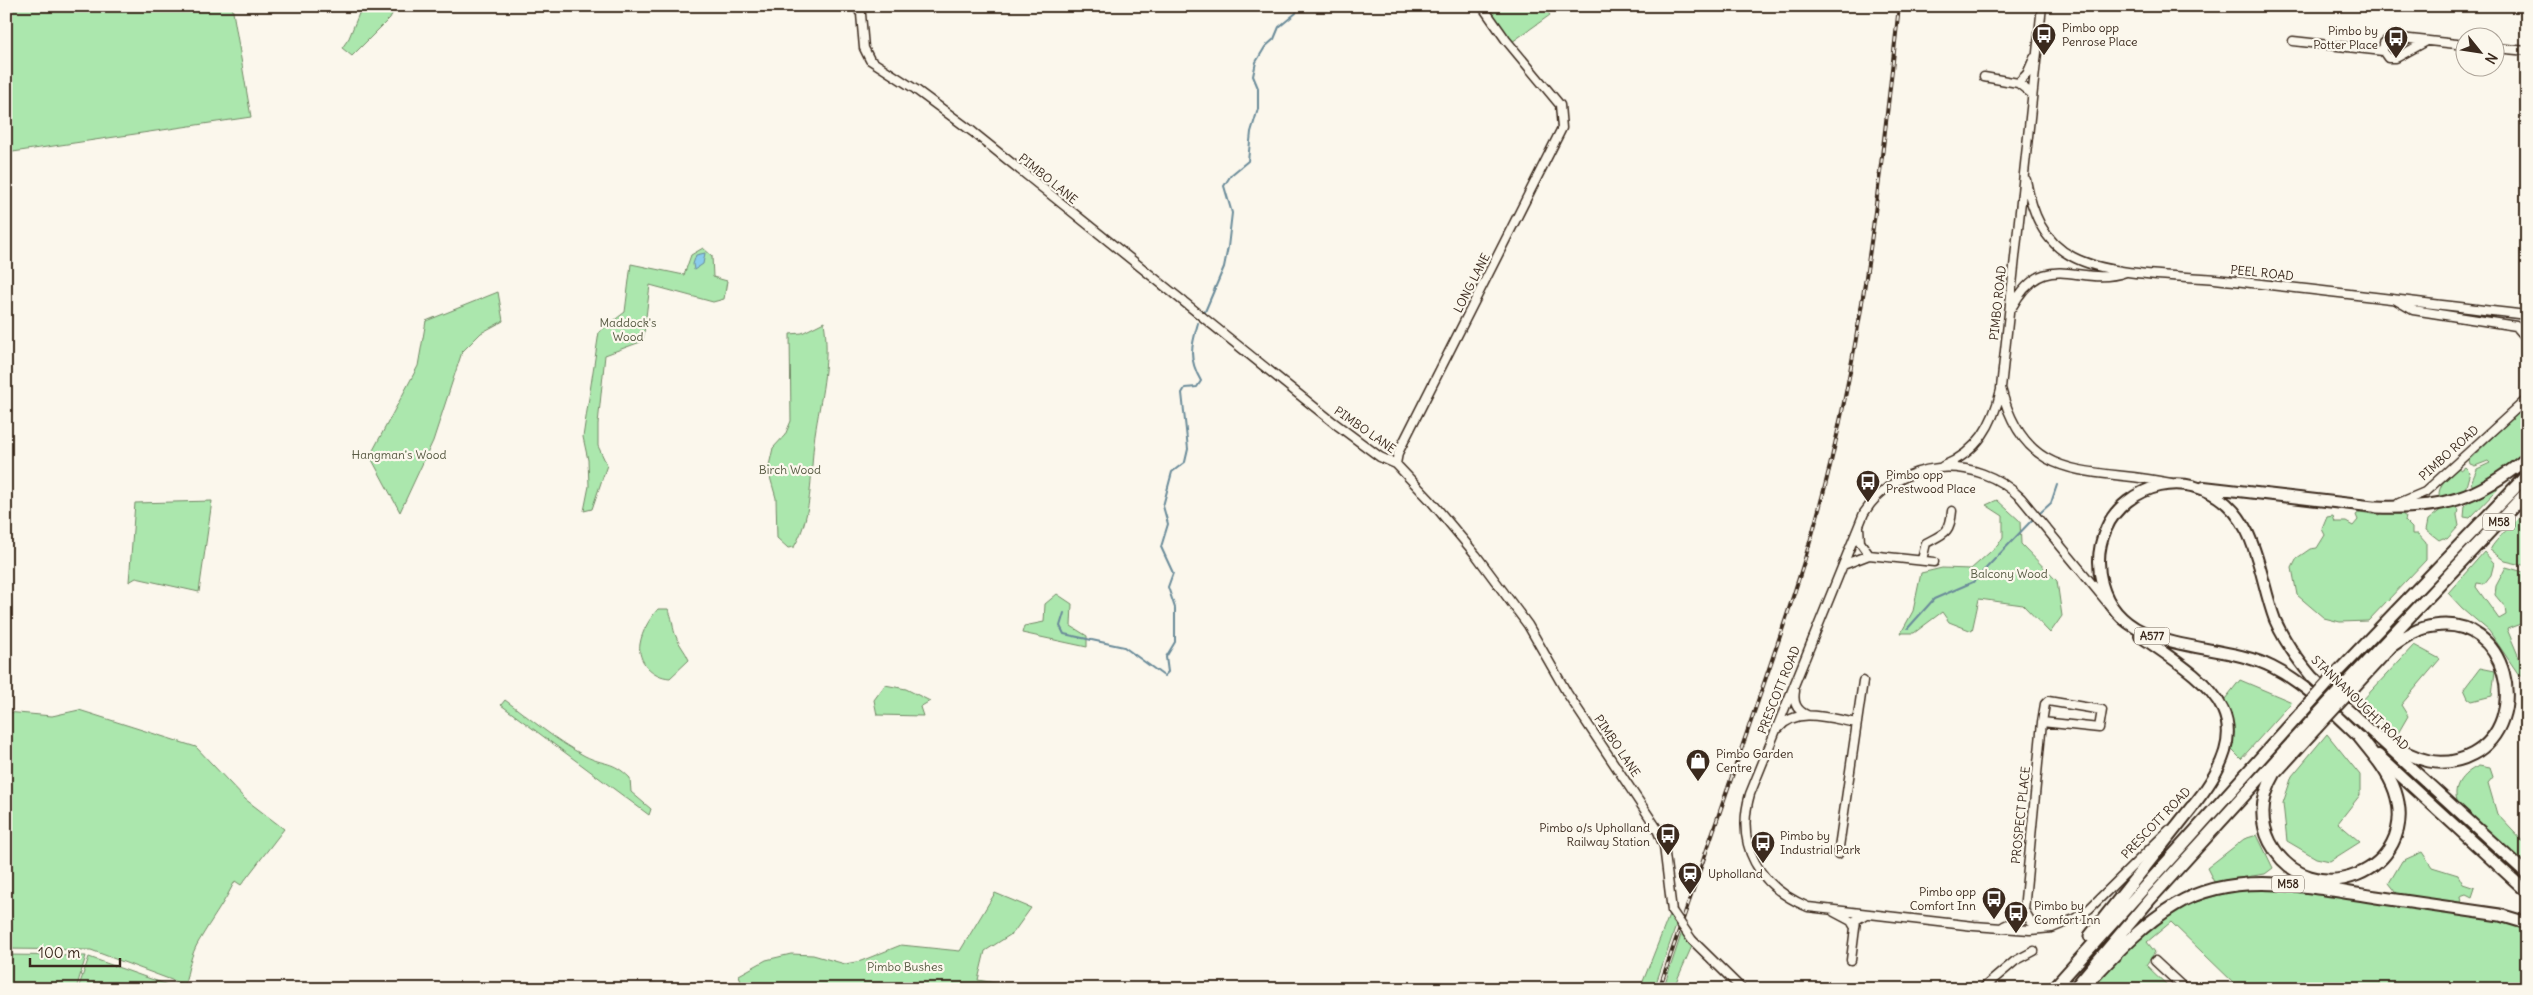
<svg xmlns="http://www.w3.org/2000/svg" width="2533" height="995" font-family="Delius,sans-serif">
<rect width="100%" height="100%" fill="#fbf7ec"/>
<filter id="ink" filterUnits="userSpaceOnUse"><feTurbulence type="fractalNoise" baseFrequency=".02" numOctaves="2"/><feDisplacementMap in="SourceGraphic" scale="10" xChannelSelector="R" yChannelSelector="G"/><feConvolveMatrix kernelMatrix="1 2 1 2 8 2 1 2 1" color-interpolation-filters="sRGB"/></filter>
<g filter="url(#ink)">
<!-- green -->
<path fill="#abe7ad" stroke="#738866" d="M 6,6 L 232,6 L 251,117 L 6,153 Z
M 362,6 L 396,6 L 390,18 L 352,56 L 342,48 L 349,38 Z
M 1486,6 L 1543,6 L 1550,15 L 1512,42 Z
M 703,248 L 712,256 L 713,277 L 727,281 L 724,299 L 713,302 L 650,285 L 643,341 L 605,355 L 598,424 L 598,446 L 607,465 L 592,509 L 584,511 L 589,486 L 588,460 L 583,437 L 599,332 L 625,312 L 631,264 L 684,275 L 691,255 Z
M 498,292 L 503,321 L 481,333 L 462,352 L 433,441 L 400,512 L 370,456 L 418,366 L 426,321 Z
M 824,322 C 830,359 822,392 816,428 C 809,467 815,512 794,547 L 788,548 L 777,538 L 776,498 L 768,470 L 773,448 L 785,435 L 791,421 L 790,334 L 802,333 Z
M 2527,404 L 2527,451 L 2500,473 L 2473,486 L 2471,483 L 2477,469 L 2490,463 L 2488,461 L 2475,466 L 2470,464 L 2469,460 Z
M 2465,467 L 2470,472 L 2465,490 L 2443,498 L 2439,497 C 2438,483 2449,477 2458,468 L 2461,470 Z
M 2496,485 L 2498,489 L 2470,518 L 2464,517 L 2465,506 L 2475,497 Z
M 1997,500 L 2020,521 L 2021,544 L 2057,581 L 2062,616 L 2050,633 L 2023,605 L 1979,599 L 1972,631 L 1949,622 L 1942,612 L 1914,633 L 1901,633 L 1913,611 L 1921,573 L 1942,568 L 1971,569 L 1998,545 L 2003,537 L 2003,516 L 1986,505 Z
M 212,501 L 199,592 L 136,578 L 129,582 L 135,503 Z
M 2453,506 L 2458,509 L 2457,515 L 2459,526 L 2447,539 L 2443,538 L 2439,540 L 2426,530 L 2428,520 L 2443,508 Z
M 2382,510 L 2398,511 L 2406,517 L 2405,521 L 2412,528 L 2412,534 L 2418,534 L 2426,543 L 2426,560 L 2368,621 L 2340,622 L 2324,618 L 2297,595 L 2292,568 L 2297,558 L 2310,549 L 2317,548 L 2325,535 L 2322,529 L 2327,517 L 2333,516 L 2335,522 L 2346,522 L 2353,526 L 2358,520 L 2356,515 L 2360,512 L 2379,515 Z
M 2527,510 L 2527,566 L 2505,561 L 2490,550 C 2495,539 2517,521 2527,510 Z
M 2484,552 L 2494,563 L 2491,575 L 2484,584 L 2477,583 L 2476,587 L 2499,619 L 2506,615 L 2505,607 L 2495,595 L 2496,586 L 2506,567 L 2527,573 L 2527,591 L 2522,591 L 2523,623 L 2507,629 L 2523,667 L 2523,675 L 2519,675 L 2489,631 L 2462,608 L 2448,593 Z
M 1057,594 L 1072,604 L 1071,626 L 1087,636 L 1087,647 L 1022,633 L 1024,626 L 1044,622 L 1045,604 Z
M 658,609 L 668,609 C 673,618 672,625 675,634 C 678,644 685,650 689,660 L 670,678 C 653,677 637,662 640,644 C 642,631 650,618 658,609 Z
M 2414,645 L 2440,659 L 2401,705 L 2408,716 L 2397,735 L 2360,703 Z
M 2480,668 L 2495,671 L 2492,696 L 2472,701 L 2468,698 L 2464,689 Z
M 2240,680 L 2292,702 L 2241,759 L 2231,749 L 2233,729 L 2225,699 Z
M 885,685 L 906,689 L 930,701 L 920,707 L 923,716 L 877,715 L 874,700 Z
M 505,700 C 531,719 556,741 585,756 C 605,766 612,760 630,778 L 631,792 L 651,809 L 649,815 L 501,705 Z
M 79,710 L 196,747 L 245,799 L 284,829 L 241,885 L 235,881 C 225,902 211,920 199,941 C 191,954 188,970 185,985 L 91,950 L 6,949 L 6,712 L 52,716 Z
M 2327,734 L 2360,775 L 2360,795 L 2338,823 L 2360,842 L 2330,861 L 2316,858 L 2287,841 L 2283,803 L 2292,776 Z
M 2479,766 L 2490,768 L 2493,777 L 2488,783 L 2497,814 L 2527,846 L 2527,868 L 2460,807 C 2449,789 2462,773 2479,766 Z
M 2257,835 L 2273,868 L 2265,874 L 2214,882 L 2207,868 L 2244,839 Z
M 2422,852 L 2432,867 L 2458,875 L 2463,884 L 2475,888 L 2472,897 L 2466,894 L 2460,896 L 2461,902 L 2457,904 L 2454,902 L 2400,897 L 2389,883 L 2402,861 Z
M 2259,888 L 2283,889 L 2476,916 L 2515,924 L 2527,929 L 2527,989 L 2233,989 L 2236,985 L 2171,922 L 2147,942 L 2155,952 L 2146,965 L 2171,989 L 2092,989 C 2107,971 2122,949 2141,934 C 2175,905 2215,893 2259,888 Z
M 995,893 L 1031,908 L 1013,933 L 985,951 L 978,980 L 1030,989 L 743,989 L 739,975 L 766,960 L 791,954 L 813,955 L 845,964 L 861,961 L 901,945 L 960,951 Z
M 1670,913 L 1677,923 L 1654,989 L 1640,989 Z
M 1682,932 L 1692,946 L 1673,989 L 1663,989 Z
M 6,955 L 86,956 L 76,989 L 6,989 Z
M 89,957 L 179,989 L 78,989 Z"/>
<!-- water -->
<path fill="#8acceb" stroke="#6a8b99" d="M 705,253 L 703,264 L 694,270 L 693,264 L 696,255 Z"/>
<g fill="none" stroke-linecap="round" stroke-linejoin="round">
<!-- stream -->
<path stroke="#6a8b99" stroke-width="2" d="M 1204,314 L 1224,267 L 1228,247 L 1232,213 L 1224,186 L 1231,175 L 1248,161 L 1251,132 L 1258,109 L 1258,88 L 1253,76 L 1256,62 L 1265,47 L 1274,39 L 1279,27 L 1296,13 L 1298,6
M 2040,513 L 2051,503 L 2057,485
M 1064,613 L 1060,626 L 1064,634 L 1124,647 L 1164,676 L 1168,672 L 1166,657 L 1175,642 L 1175,608 L 1168,587 L 1173,573 L 1161,547 L 1168,524 L 1163,506 L 1172,472 L 1185,462 L 1188,449 L 1182,393 L 1185,388 L 1197,387 L 1201,381 C 1188,358 1191,347 1198,323
M 1908,628 L 1934,599 L 1973,582 L 2032,520"/>
<defs>
<path id="minor" d="M 856,6 L 861,14 L 864,48 L 870,60 L 915,89 L 973,132 L 1333,422 L 1380,457 L 1396,464 L 1430,500 L 1476,555 L 1528,625 L 1567,693 L 1656,827 L 1664,846 L 1672,911
M 2042,6 L 2001,388 C 2026,487 2090,466 2171,483
M 2293,41 L 2383,51
M 2427,41 L 2396,58 L 2388,58 L 2383,51 L 2384,43 L 2391,37 L 2466,45
M 2496,48 L 2527,51
M 1984,77 L 2018,83 L 2032,94
M 2018,83 L 2027,74 L 2034,58
M 2026,180 C 2032,212 2043,242 2073,257 C 2109,276 2174,275 2215,279 C 2319,290 2423,303 2527,315
M 2396,300 L 2413,310 L 2516,326 L 2527,339
M 2012,307 C 2046,245 2078,289 2126,272
M 1396,464 L 1398,453 L 1562,128 L 1560,105 L 1506,40 L 1482,6
M 1943,466 C 1978,452 1993,424 2001,390
M 2399,503 L 2425,492 L 2527,399
M 1859,527 L 1860,542 L 1869,555
M 1922,560 L 1926,543 C 1945,533 1950,533 1952,511
M 1843,565 L 1869,555 L 1934,562
M 2111,607 L 2021,498 C 1976,453 1899,458 1864,513 L 1750,794 C 1735,846 1759,887 1808,907 L 1974,926 L 2030,930 L 2052,928 L 2074,919 L 2089,909 L 2169,830
M 1795,691 C 1793,702 1796,710 1807,715
M 1779,728 C 1797,706 1832,719 1857,723
M 1838,854 L 1863,681
M 2024,910 L 2031,922 L 2043,928
M 1834,912 L 1851,921 L 1854,926
M 2004,926 L 2015,921 L 2024,910 L 2042,722 L 2045,704 L 2048,701 L 2102,710 L 2099,728 L 2042,722
M 1692,940 L 1742,989
M 1851,960 L 1856,920 L 1866,914
M 2155,961 L 2185,989
M 1982,989 L 2015,961 L 2034,951"/>
<path id="major" d="M 2204,487 L 2377,507
M 2140,636 C 2216,688 2265,718 2192,807
M 2365,743 C 2336,716 2308,685 2272,667 C 2217,639 2122,657 2102,584 C 2097,565 2098,547 2106,529 C 2115,507 2137,491 2160,486 C 2178,482 2194,484 2211,493 C 2258,518 2258,575 2275,620 C 2284,641 2297,659 2312,677 L 2527,874
M 2378,755 L 2527,892"/>
<path id="highway" d="M 2377,507 C 2442,509 2476,500 2527,458
M 2336,674 L 2527,475
M 2346,684 L 2527,492
M 2352,689 L 2396,641
M 2377,737 C 2394,746 2410,757 2429,761 C 2444,764 2460,761 2473,754 C 2533,721 2507,614 2434,626 C 2418,628 2406,636 2393,645
M 2276,772 L 2316,728
M 2275,773 C 2262,795 2258,818 2270,842 C 2309,917 2422,871 2395,791 C 2388,771 2373,754 2360,738
M 2090,936 L 2192,807
M 2053,989 L 2300,714
M 2074,989 L 2151,898 L 2310,723
M 2082,989 C 2111,959 2138,927 2175,905 C 2235,869 2311,887 2376,897 C 2417,903 2459,909 2500,915 L 2527,923"/>
</defs>
<!-- minor casing -->
<use href="#minor" stroke="#3b2a1e" stroke-width="11"/>
<!-- major casing -->
<use href="#major" stroke="#3b2a1e" stroke-width="14"/>
<!-- highway casing -->
<use href="#highway" stroke="#3b2a1e" stroke-width="15"/>
<!-- minor -->
<use href="#minor" stroke="#fbf7ec" stroke-width="8"/>
<!-- major -->
<use href="#major" stroke="#fbf7ec" stroke-width="10"/>
<!-- highway -->
<use href="#highway" stroke="#fbf7ec" stroke-width="11"/>
<defs>
<path id="rail" d="M 1659,989 C 1690,899 1721,808 1752,718 C 1774,654 1797,590 1815,524 C 1862,355 1880,180 1899,6"/>
</defs>
<!-- rail casing -->
<use href="#rail" stroke="#3b2a1e" stroke-width="4"/>
<!-- rail -->
<use href="#rail" stroke="#fbf7ec" stroke-width="2" stroke-dasharray="5.5" stroke-linecap="butt"/>
<defs>
<path id="minor-bridge" d="M 1672,911 L 1692,940"/>
<path id="highway-bridge" d="M 2300,714 L 2336,674
M 2310,723 L 2346,684
M 2316,728 L 2352,689"/>
</defs>
<!-- minor-bridge casing -->
<use href="#minor-bridge" stroke="#3b2a1e" stroke-width="11" stroke-linecap="butt"/>
<!-- highway-bridge casing -->
<use href="#highway-bridge" stroke="#3b2a1e" stroke-width="15" stroke-linecap="butt"/>
<!-- minor-bridge -->
<use href="#minor-bridge" stroke="#fbf7ec" stroke-width="8"/>
<!-- highway-bridge -->
<use href="#highway-bridge" stroke="#fbf7ec" stroke-width="11"/>
</g>
</g>
<!-- icons -->
<defs>
<symbol id="bus-pin" viewBox="-11 -11 22 30"><path d="M0 17L-7.5 6A9.5 9.5 0 1 1 7.5 6Z" fill="#3b2a1e" stroke="#fbf7ec"/><path d="M-5-6H5V4H4V6H2V4H-2V6H-4V4H-5ZM-3.5-4V0h7V-4ZM-3.5 1.2v1.5H-2V1.2ZM2 1.2v1.5H3.5V1.2Z" fill="#fff"/></symbol>
<symbol id="shop-pin" viewBox="-11 -11 22 30"><path d="M0 17L-7.5 6A9.5 9.5 0 1 1 7.5 6Z" fill="#3b2a1e" stroke="#fbf7ec"/><path d="M-5-2.5h2.3a2.7 3.5 0 0 1 5.4 0H5L5.5 6h-11ZM-1.5-2.5h3a1.5 2.3 0 0 0-3 0Z" fill="#fff"/></symbol>
<symbol id="station-pin" viewBox="-11 -11 22 30"><path d="M0 17L-7.5 6A9.5 9.5 0 1 1 7.5 6Z" fill="#3b2a1e" stroke="#fbf7ec"/><path d="M-3-6H3Q5-6 5-4V2Q5 4 3 4L4.5 6H3L1.5 4h-3L-3 6H-4.5L-3 4Q-5 4-5 2V-4Q-5-6-3-6ZM-3.5-4v3h7v-3ZM-3.5 1v1.5H-2V1ZM2 1v1.5H3.5V1Z" fill="#fff"/></symbol>
</defs>
<g fill-rule="evenodd">
<use href="#bus-pin" x="2030" y="21" width="28" height="38"/>
<use href="#bus-pin" x="2382" y="24" width="28" height="38"/>
<use href="#bus-pin" x="1854" y="468" width="28" height="38"/>
<use href="#shop-pin" x="1684" y="747" width="28" height="38"/>
<use href="#bus-pin" x="1654" y="821" width="28" height="38"/>
<use href="#bus-pin" x="1749" y="829" width="28" height="38"/>
<use href="#station-pin" x="1676" y="860" width="28" height="38"/>
<use href="#bus-pin" x="1980" y="885" width="28" height="38"/>
<use href="#bus-pin" x="2002" y="899" width="28" height="38"/>
</g>
<g text-anchor="middle" stroke-width="4.5" stroke-linejoin="round" paint-order="stroke">
<!-- shield labels -->
<g fill="#fbf7ec" stroke="#75685c" stroke-width="1">
<rect x="2483" y="513.5" width="32" height="17" rx="4"/>
<rect x="2134.5" y="627.5" width="35" height="17" rx="4"/>
<rect x="2272" y="875.5" width="32" height="17" rx="4"/>
</g>
<g font-size="11" font-weight="bold" fill="#3b2a1e">
<text x="2499" y="526">M58</text>
<text x="2152" y="640">A577</text>
<text x="2288" y="888">M58</text>
</g>
<!-- poi labels -->
<g font-size="12" fill="#3b2a1e" stroke="#fbf7ec" text-anchor="start">
<text x="2062" y="32">Pimbo opp<tspan x="2062" dy="14">Penrose Place</tspan></text>
<text x="2378" y="35" text-anchor="end">Pimbo by<tspan x="2378" dy="14">Potter Place</tspan></text>
<text x="1886" y="479">Pimbo opp<tspan x="1886" dy="14">Prestwood Place</tspan></text>
<text x="1716" y="758">Pimbo Garden<tspan x="1716" dy="14">Centre</tspan></text>
<text x="1650" y="832" text-anchor="end">Pimbo o/s Upholland<tspan x="1650" dy="14">Railway Station</tspan></text>
<text x="1780" y="840">Pimbo by<tspan x="1780" dy="14">Industrial Park</tspan></text>
<text x="1708" y="878">Upholland</text>
<text x="1976" y="896" text-anchor="end">Pimbo opp<tspan x="1976" dy="14">Comfort Inn</tspan></text>
<text x="2034" y="910">Pimbo by<tspan x="2034" dy="14">Comfort Inn</tspan></text>
</g>
<!-- street labels -->
<g font-size="12" fill="#3b2a1e" stroke="#fbf7ec">
<text transform="translate(1048 179) rotate(39)" y="4">PIMBO LANE</text>
<text transform="translate(2262 273) rotate(6)" y="4">PEEL ROAD</text>
<text transform="translate(1472 283) rotate(-63)" y="4">LONG LANE</text>
<text transform="translate(1998 303) rotate(-84)" y="4">PIMBO ROAD</text>
<text transform="translate(1365 430) rotate(35)" y="4">PIMBO LANE</text>
<text transform="translate(2449 453) rotate(-42)" y="4">PIMBO ROAD</text>
<text transform="translate(1779 690) rotate(-68)" y="4">PRESCOTT ROAD</text>
<text transform="translate(2360 703) rotate(44)" y="4">STANNANOUGHT ROAD</text>
<text transform="translate(1617 746) rotate(56)" y="4">PIMBO LANE</text>
<text transform="translate(2021 815) rotate(-84)" y="4">PROSPECT PLACE</text>
<text transform="translate(2156 823) rotate(-46)" y="4">PRESCOTT ROAD</text>
</g>
<!-- park labels -->
<g font-size="12" fill="#575942" stroke="#fbf7ec">
<text x="628" y="327">Maddock's<tspan x="628" dy="14">Wood</tspan></text>
<text x="399" y="459">Hangman's Wood</text>
<text x="790" y="474">Birch Wood</text>
<text x="2009" y="578">Balcony Wood</text>
<text x="905" y="971">Pimbo Bushes</text>
</g>
</g>
<!-- margin -->
<rect width="2533" height="995" fill="none" stroke="#fbf7ec" stroke-width="25"/>
<rect x="12" y="12" width="2508" height="970" fill="none" stroke="#3b2a1e" stroke-width="2" filter="url(#ink)"/>
<!-- north arrow -->
<g transform="translate(2480 52) rotate(120)"><circle r="24" fill="#fbf7ec" stroke="#aea59a"/>
<path d="M0-4L9 19L0 12L-9 19Z" fill="#3b2a1e"/>
<text y="-8" font-size="14" font-weight="bold" text-anchor="middle" fill="#3b2a1e">N</text>
</g>
<!-- scale -->
<path d="M30 958v8h90v-8" fill="none" stroke="#3b2a1e" stroke-width="2.5"/>
<text x="38" y="958" font-size="15" fill="#3b2a1e" stroke="#fbf7ec" stroke-width="4" paint-order="stroke">100 m</text>
</svg>
